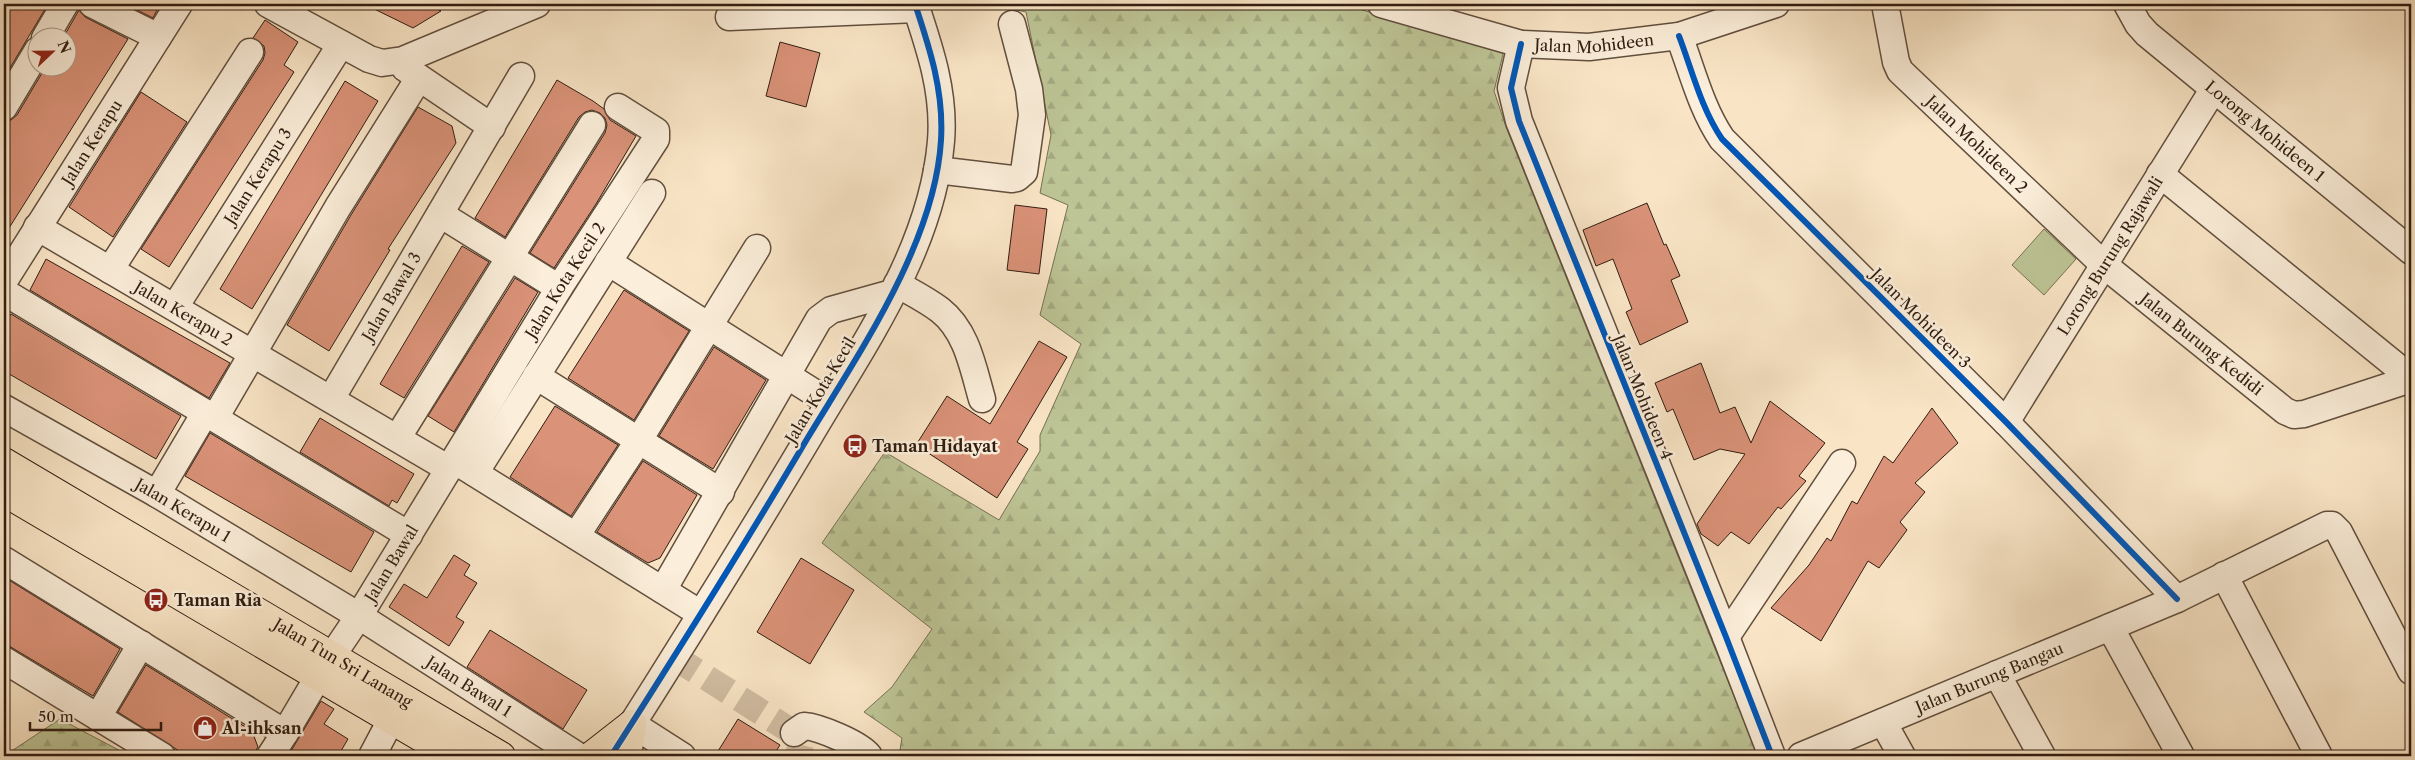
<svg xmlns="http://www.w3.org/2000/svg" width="2415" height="760" font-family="'Libre Caslon Text',serif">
<defs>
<pattern id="forest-firs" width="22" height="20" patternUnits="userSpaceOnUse" patternTransform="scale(1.25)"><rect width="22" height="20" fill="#bdc596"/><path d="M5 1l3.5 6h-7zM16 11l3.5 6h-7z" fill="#a3a980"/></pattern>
</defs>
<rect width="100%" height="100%" fill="#f9e5c6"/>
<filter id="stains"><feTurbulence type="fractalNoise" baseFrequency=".004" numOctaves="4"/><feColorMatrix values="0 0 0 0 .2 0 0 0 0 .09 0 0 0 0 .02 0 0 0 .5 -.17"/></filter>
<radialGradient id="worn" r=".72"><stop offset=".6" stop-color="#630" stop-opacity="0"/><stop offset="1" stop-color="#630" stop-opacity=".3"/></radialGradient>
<!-- forest -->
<path fill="url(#forest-firs)" stroke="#767154" d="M 988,4 L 1341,4 L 1504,50 L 1494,91 L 1506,127 L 1758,756 L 899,756 L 902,738 L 864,712 L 892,687 L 932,629 L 822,543 L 885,452 L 999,520 L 1040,451 L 1040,435 L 1081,344 L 1040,315 L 1068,205 L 1040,193 L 1051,135 L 1026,12 Z
M 60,719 L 130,756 L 4,756 Z"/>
<!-- pitch -->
<path fill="#bdc596" stroke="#767154" d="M 2044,229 L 2076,259 L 2044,295 L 2012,265 Z"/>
<!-- building -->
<path fill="#da9278" stroke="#301d11" d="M 4,4 L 48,4 L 4,78 Z
M 125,4 L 160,4 L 153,18 Z
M 364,4 L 427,4 L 441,11 L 413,28 Z
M 79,10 L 85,17 L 128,39 L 4,236 L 4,122 L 11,120 L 17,115 L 45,68 L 68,68 L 68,38 L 63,38 Z
M 265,20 L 298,42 L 284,65 L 294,72 L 169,267 L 141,249 L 263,60 L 265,53 L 264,46 L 253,38 Z
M 780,42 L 820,53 L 806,107 L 766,96 Z
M 557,80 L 593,101 L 604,109 L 610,120 L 636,136 L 596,204 L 554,268 L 530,253 L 605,133 L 607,125 L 605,118 L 600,113 L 592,110 L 585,112 L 579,117 L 505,237 L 475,218 Z
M 345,81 L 378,101 L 252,309 L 220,289 Z
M 141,92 L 187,122 L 113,237 L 69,207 Z
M 418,107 L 452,126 L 456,143 L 388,249 L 390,250 L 329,351 L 287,325 L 351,215 Z
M 1647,203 L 1664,245 L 1666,244 L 1680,276 L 1671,280 L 1688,322 L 1640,345 L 1626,312 L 1632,309 L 1613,259 L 1596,266 L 1583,230 Z
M 1015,205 L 1047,209 L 1039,274 L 1007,270 Z
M 462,246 L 489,262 L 404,398 L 380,384 Z
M 46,259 L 230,363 L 209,398 L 30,290 Z
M 515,278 L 538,292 L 454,432 L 428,416 Z
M 624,290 L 689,331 L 634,420 L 568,378 Z
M 11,314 L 181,416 L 156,459 L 4,371 L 4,326 Z
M 1039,341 L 1067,357 L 1017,442 L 1028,449 L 997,498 L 916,445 L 947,396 L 990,424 Z
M 714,347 L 766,380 L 713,469 L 659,436 Z
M 1701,363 L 1720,413 L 1735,407 L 1751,443 L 1770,401 L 1825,443 L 1799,476 L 1806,481 L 1781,509 L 1778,507 L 1749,544 L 1731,532 L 1718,546 L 1701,534 L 1697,524 L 1745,454 L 1720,449 L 1694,460 L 1673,409 L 1667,412 L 1655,383 Z
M 555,406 L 618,445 L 571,516 L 510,477 Z
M 1932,408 L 1958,443 L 1915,483 L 1925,492 L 1900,522 L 1907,530 L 1879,568 L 1868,561 L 1821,641 L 1771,608 L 1809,565 L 1827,538 L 1831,541 L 1852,501 L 1857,504 L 1884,456 L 1893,463 Z
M 320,418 L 414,474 L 397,503 L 392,500 L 389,506 L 300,452 Z
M 210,433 L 374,532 L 351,572 L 185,476 Z
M 643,461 L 697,495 L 660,558 L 648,563 L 597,532 Z
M 454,555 L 470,565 L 464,575 L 477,583 L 456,617 L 464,622 L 449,646 L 389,607 L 404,584 L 427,598 Z
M 801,558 L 854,590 L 810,664 L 757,632 Z
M 4,577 L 120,649 L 93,696 L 4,643 Z
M 490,630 L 587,690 L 563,729 L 467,667 Z
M 146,665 L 252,731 L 258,747 L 252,756 L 187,756 L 118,712 Z
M 321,701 L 334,709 L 324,724 L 348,739 L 338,756 L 288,756 Z
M 738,719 L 780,745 L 773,756 L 715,756 Z"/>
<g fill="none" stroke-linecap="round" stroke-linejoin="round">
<!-- minor-tunnel -->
<path stroke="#d1bda2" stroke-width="26" stroke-dasharray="26 13" stroke-linecap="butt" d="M 674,657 L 794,733 L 801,743 L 798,756"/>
<defs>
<g id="minor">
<path d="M 92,4 L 158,37"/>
<path d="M 268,4 L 369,59 L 382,63 L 403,60 L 537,4"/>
<path id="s1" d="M 1381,4 L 1521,44 L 1589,47 L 1679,36 L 1776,4"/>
<path id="s2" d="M 1885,4 L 1896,62 L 1900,71 L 2104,265 L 2285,411 L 2294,415 L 2304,414 L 2411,379"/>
<path id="s3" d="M 2127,4 L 2138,24 L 2147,34 L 2411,251"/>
<path d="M 729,17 L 917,9"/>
<path d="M 1679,36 C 1692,70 1701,108 1722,139 L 2006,422 L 2177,599"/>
<path d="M 45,38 L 65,4"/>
<path d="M 1521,44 L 1511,88 L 1519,121 L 1726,637 L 1772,756"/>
<path d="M 405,68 L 492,127"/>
<path d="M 4,107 L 38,50"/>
<path d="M 937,170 L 1012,179 L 1017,178 L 1024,172 L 1032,115 L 1029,89 L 1012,24"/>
<path d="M 2160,174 L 2411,378"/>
<path d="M 440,214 L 559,288"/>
<path id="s4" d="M 37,227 L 449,469"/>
<path d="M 608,262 L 829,402"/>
<path d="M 110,270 L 250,52"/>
<path id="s5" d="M 4,281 L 179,4"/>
<path d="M 897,284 C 911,292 927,300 940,310 C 967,331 973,368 982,399"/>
<path d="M 4,292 L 409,535"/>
<path id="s6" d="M 175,307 L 341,44"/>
<path d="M 536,376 L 721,492"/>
<path id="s7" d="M 331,399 L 521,76"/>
<path id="s8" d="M 4,408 L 157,494 L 359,616 L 578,756"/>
<path d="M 215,418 L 338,207 L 419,78"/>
<path id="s9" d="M 2006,422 L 2213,90"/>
<path d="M 398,437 L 592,125"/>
<path d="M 460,464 L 701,614"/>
<path d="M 475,473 L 652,193"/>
<path d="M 157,494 L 205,413"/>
<path d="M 576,536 L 639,440 L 757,248"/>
<path d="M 4,560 L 285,733 L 318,677"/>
<path d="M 2224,575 L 2319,756"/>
<path d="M 663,590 L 819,319 L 831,310 L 892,293"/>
<path d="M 2110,627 L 2181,756"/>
<path d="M 1726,637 L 1842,463"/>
<path id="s10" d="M 332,656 L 359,616 L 559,288 L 656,139 L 656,131 L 618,107"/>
<path d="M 4,660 L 162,756"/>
<path d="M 1997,674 L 2042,756"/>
<path d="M 98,717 L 141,644"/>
<path d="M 1883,722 L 1902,756"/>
<path d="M 632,724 L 682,756"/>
<path d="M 794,733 L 804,726 C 819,727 860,744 869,756"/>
<path d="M 620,743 C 685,641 748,539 810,435 C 863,345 932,249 941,141 C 945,93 930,49 915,4"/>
<path d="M 270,756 L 285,733"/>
<path d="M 372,756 L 391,720"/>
<path id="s11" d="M 1801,756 L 2177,599 L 2327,525 L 2332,525 L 2339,532 L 2411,671"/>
</g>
<g id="major">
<path id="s12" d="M 4,462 L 501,756"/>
<path d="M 4,492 L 453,756"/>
<path d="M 591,756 L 632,724"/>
<path d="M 627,756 L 632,724"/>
</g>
</defs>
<!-- minor casing -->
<use href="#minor" stroke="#624f3e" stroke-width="29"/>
<!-- major casing -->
<use href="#major" stroke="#301d11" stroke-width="30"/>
<!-- minor -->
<use href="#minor" stroke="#fbeeda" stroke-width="26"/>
<!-- major -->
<use href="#major" stroke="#f9e5c6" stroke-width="28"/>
<defs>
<path id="cycleway" d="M 1679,36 C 1692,70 1701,108 1722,139 L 2006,422 L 2177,599
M 1521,44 L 1511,88 L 1519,121 L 1726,637 L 1772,756
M 611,756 C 678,651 744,546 807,439 C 859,353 935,243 941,140 C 944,92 930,49 915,4"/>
</defs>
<!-- cycleway casing -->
<use href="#cycleway" stroke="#fbeeda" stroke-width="9"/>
<!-- cycleway -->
<use href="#cycleway" stroke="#0057b8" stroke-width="6"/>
</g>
<!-- icons -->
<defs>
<symbol id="bus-disc" viewBox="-11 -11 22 22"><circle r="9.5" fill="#8f2418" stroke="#fbeeda"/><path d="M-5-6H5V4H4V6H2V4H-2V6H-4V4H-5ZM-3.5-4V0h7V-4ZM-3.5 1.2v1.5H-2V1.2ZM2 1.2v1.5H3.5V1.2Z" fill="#fff"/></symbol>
<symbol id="shop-disc" viewBox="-11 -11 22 22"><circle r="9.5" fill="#8f2418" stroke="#fbeeda"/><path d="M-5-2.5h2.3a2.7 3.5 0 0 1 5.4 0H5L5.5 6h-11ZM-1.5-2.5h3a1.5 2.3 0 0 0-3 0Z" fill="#fff"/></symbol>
</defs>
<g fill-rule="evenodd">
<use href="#bus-disc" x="841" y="432" width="28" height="28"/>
<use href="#bus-disc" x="142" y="586" width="28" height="28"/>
<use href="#shop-disc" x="191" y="714" width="28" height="28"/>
</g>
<g text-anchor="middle" stroke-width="5" stroke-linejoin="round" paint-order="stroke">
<!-- street labels -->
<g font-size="16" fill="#301d11" stroke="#fbeeda">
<text dy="6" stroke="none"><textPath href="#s1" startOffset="219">Jalan Mohideen</textPath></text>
<text dy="6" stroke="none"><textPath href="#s3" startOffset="189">Lorong Mohideen 1</textPath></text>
<text dy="6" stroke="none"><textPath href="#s5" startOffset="164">Jalan Kerapu</textPath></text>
<text dy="6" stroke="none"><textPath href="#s2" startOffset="175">Jalan Mohideen 2</textPath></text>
<text dy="6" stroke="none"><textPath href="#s6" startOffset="155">Jalan Kerapu 3</textPath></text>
<text dy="6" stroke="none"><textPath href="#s9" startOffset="196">Lorong Burung Rajawali</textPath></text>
<text dy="6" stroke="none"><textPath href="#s10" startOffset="442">Jalan Kota Kecil 2</textPath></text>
<text dy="6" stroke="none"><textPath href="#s7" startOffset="119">Jalan Bawal 3</textPath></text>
<text dy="6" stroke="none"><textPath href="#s4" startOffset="170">Jalan Kerapu 2</textPath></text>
<text transform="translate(1921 318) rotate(45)" y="6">Jalan Mohideen 3</text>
<text dy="6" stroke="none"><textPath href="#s2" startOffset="476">Jalan Burung Kedidi</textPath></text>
<text transform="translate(820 390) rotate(-59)" y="6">Jalan Kota Kecil</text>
<text transform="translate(1643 397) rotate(68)" y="6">Jalan Mohideen 4</text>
<text dy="6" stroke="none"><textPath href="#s8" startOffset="206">Jalan Kerapu 1</textPath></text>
<text dy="6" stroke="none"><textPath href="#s10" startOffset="110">Jalan Bawal</textPath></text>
<text dy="6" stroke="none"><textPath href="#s12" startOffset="394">Jalan Tun Sri Lanang</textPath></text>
<text dy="6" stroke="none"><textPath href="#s11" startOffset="204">Jalan Burung Bangau</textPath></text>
<text dy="6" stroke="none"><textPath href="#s8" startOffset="542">Jalan Bawal 1</textPath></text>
</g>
<!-- poi labels -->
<g font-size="16" font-weight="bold" fill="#301d11" stroke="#fbeeda" text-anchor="start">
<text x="872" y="452">Taman Hidayat</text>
<text x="174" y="606">Taman Ria</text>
<text x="222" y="734">Al-ihksan</text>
</g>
</g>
<!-- margin -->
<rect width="2415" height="760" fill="none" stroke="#f9e5c6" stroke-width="20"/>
<rect x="5" y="5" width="2405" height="750" fill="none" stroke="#301d11" stroke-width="2.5"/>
<rect x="10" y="10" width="2395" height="740" fill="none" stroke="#301d11"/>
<!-- north arrow -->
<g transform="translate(52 52) rotate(68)"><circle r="24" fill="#fbeeda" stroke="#aa9a8a"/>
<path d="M0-4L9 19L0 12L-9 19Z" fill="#8f2418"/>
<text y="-8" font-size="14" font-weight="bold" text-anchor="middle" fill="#301d11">N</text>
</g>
<!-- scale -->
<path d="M30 722v8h131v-8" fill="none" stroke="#301d11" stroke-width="2.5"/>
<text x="38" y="722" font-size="15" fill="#301d11" stroke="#fbeeda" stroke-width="4" paint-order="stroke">50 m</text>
<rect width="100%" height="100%" filter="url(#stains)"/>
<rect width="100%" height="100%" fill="url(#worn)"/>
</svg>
